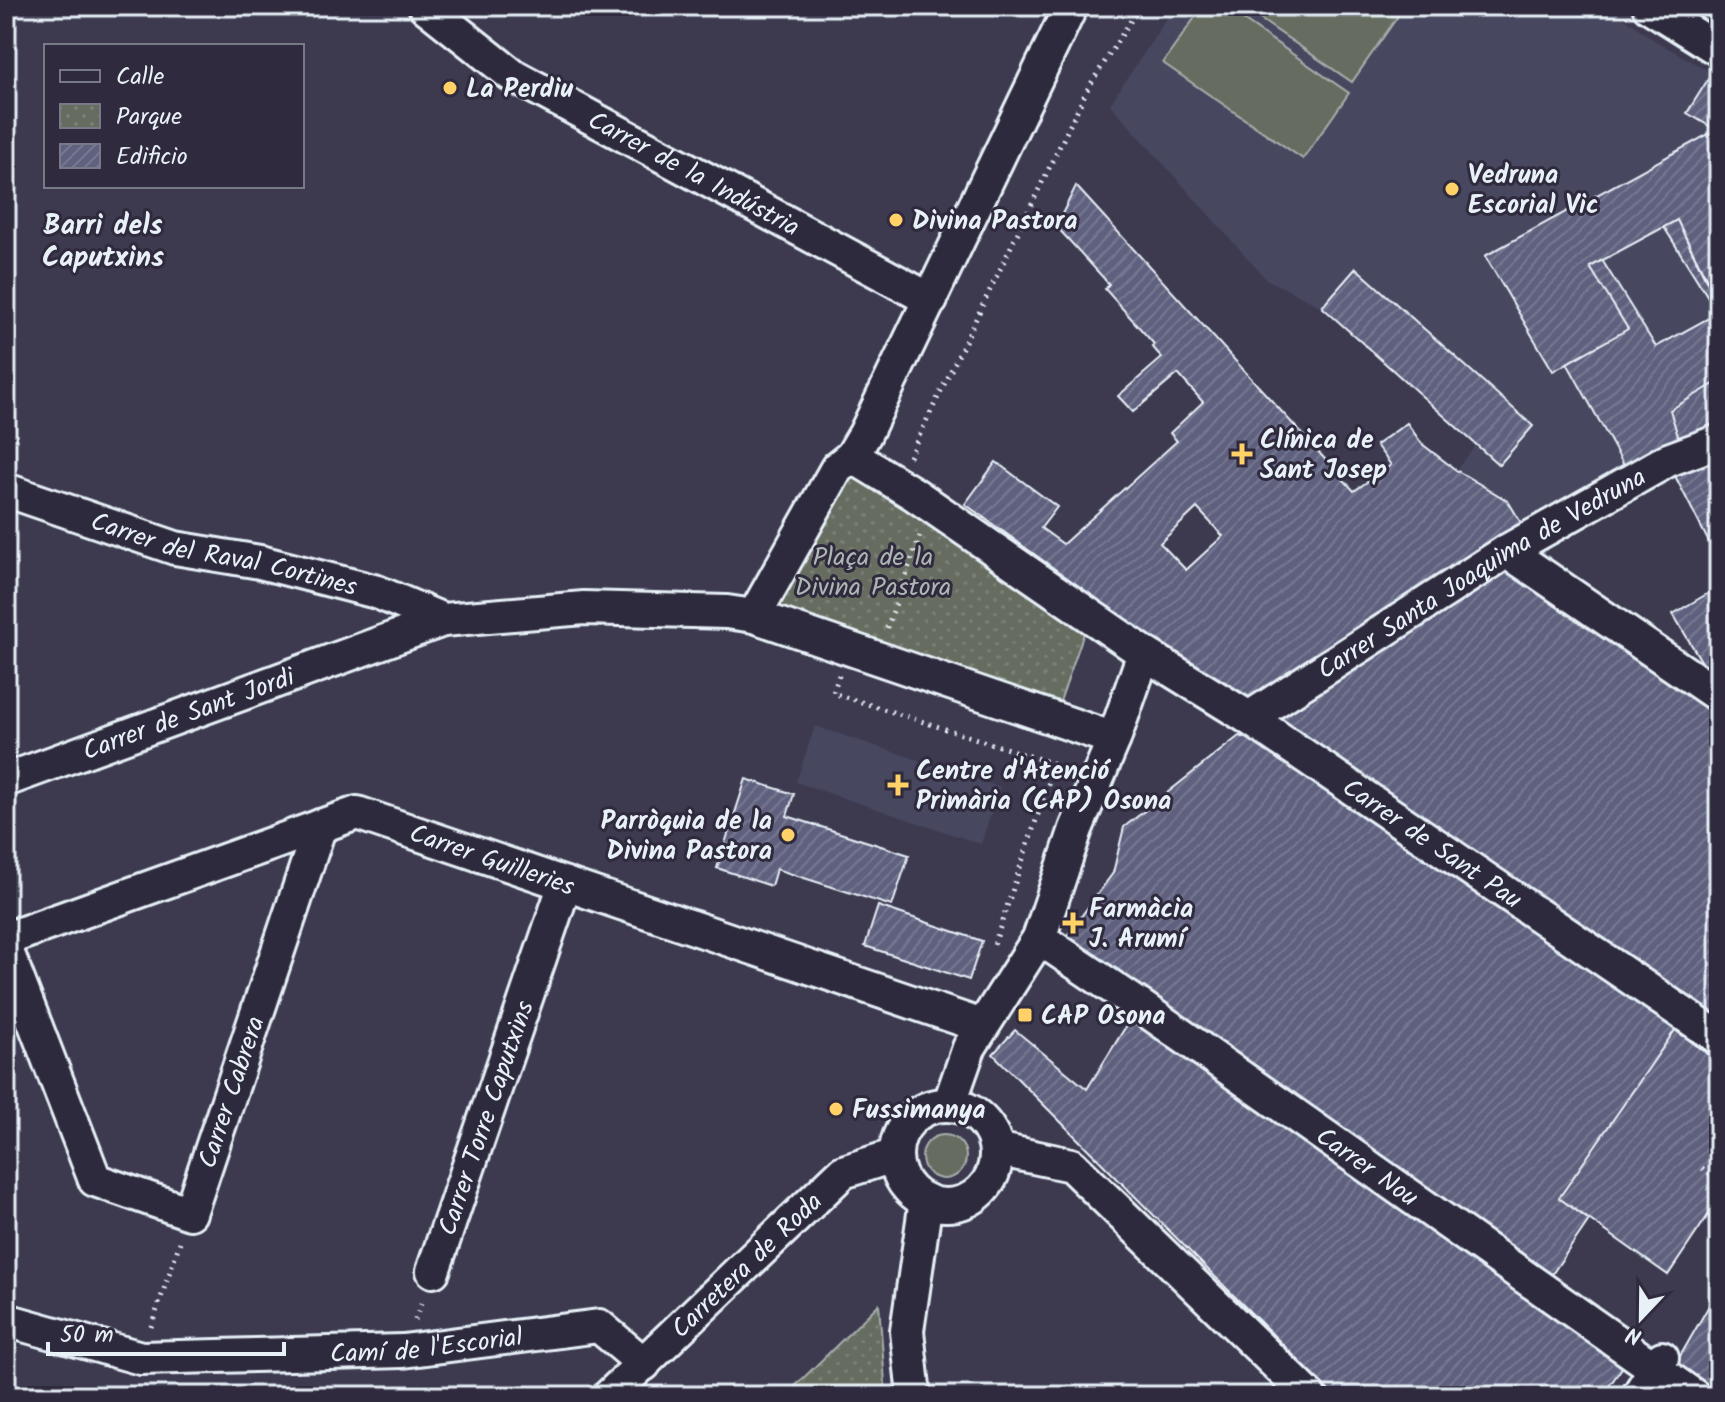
<svg xmlns="http://www.w3.org/2000/svg" width="1725" height="1402" font-family="Kalam,sans-serif">
<defs>
<pattern id="park-dots" width="8" height="8" patternUnits="userSpaceOnUse" patternTransform="scale(2)"><rect width="8" height="8" fill="#666d60"/><path d="M2 2h.1M6 6h.1" fill="none" stroke="#7c8278" stroke-width="1.8" stroke-linecap="round"/></pattern>
<pattern id="building-hatch" width="6" height="6" patternUnits="userSpaceOnUse" patternTransform="scale(2)"><rect width="6" height="6" fill="#5f617e"/><path d="M-1 1l2-2M0 6l6-6M5 7l2-2" fill="none" stroke="#767891"/></pattern>
</defs>
<rect width="100%" height="100%" fill="#3d3a50"/>
<filter id="ink" filterUnits="userSpaceOnUse"><feTurbulence type="fractalNoise" baseFrequency=".0125" numOctaves="2"/><feDisplacementMap in="SourceGraphic" scale="16" xChannelSelector="R" yChannelSelector="G"/><feConvolveMatrix kernelMatrix="1 2 1 2 8 2 1 2 1" color-interpolation-filters="sRGB"/></filter>
<g filter="url(#ink)">
<!-- built -->
<path fill="#47465e" d="M 1175,6 L 1609,6 L 1654,40 L 1719,77 L 1719,274 L 1707,280 L 1719,303 L 1719,381 L 1681,446 L 1523,526 L 1508,501 L 1456,470 L 1476,445 L 1322,307 L 1266,279 L 1110,104 Z
M 815,726 L 1000,787 L 981,844 L 796,782 Z"/>
<!-- park -->
<path fill="url(#park-dots)" stroke="#a7afac" stroke-width="2" d="M 851,469 L 1084,633 L 1057,710 L 767,608 Z
M 879,1304 L 886,1396 L 785,1396 Z"/>
<!-- garden -->
<path fill="#666d60" stroke="#a7afac" stroke-width="2" d="M 1203,6 L 1223,6 L 1349,93 L 1303,159 L 1163,63 Z
M 1241,6 L 1384,6 L 1398,16 L 1352,82 Z
M922 1157a22 22 0 1 1 44 0a22 22 0 1 1-44 0Z"/>
<!-- building -->
<path fill="url(#building-hatch)" stroke="#e8f1f8" stroke-width="2" fill-rule="evenodd" d="M 1712,73 L 1719,77 L 1719,274 L 1706,280 L 1677,220 L 1590,267 L 1628,329 L 1553,371 L 1485,256 L 1716,130 L 1687,113 Z
M 1076,186 L 1354,491 L 1391,465 L 1376,445 L 1407,423 L 1422,444 L 1456,470 L 1508,501 L 1523,526 L 1247,708 L 965,504 L 996,462 L 1057,507 L 1041,528 L 1063,544 L 1177,441 L 1170,433 L 1203,402 L 1178,374 L 1133,412 L 1118,396 L 1162,358 L 1152,346 L 1154,344 L 1105,289 L 1109,284 L 1056,226 ZM 1197,508 L 1223,536 L 1186,570 L 1160,543 Z
M 1677,220 L 1719,303 L 1719,381 L 1670,410 L 1681,446 L 1626,469 L 1567,363 L 1628,329 L 1590,267 L 1602,260 L 1656,347 L 1718,313 L 1664,227 Z
M 1356,268 L 1533,426 L 1499,465 L 1322,307 Z
M 1719,274 L 1719,303 L 1706,280 Z
M 1719,381 L 1719,436 L 1681,446 L 1670,410 Z
M 1719,452 L 1719,562 L 1671,468 Z
M 1508,560 L 1719,707 L 1719,1025 L 1271,715 Z
M 1719,587 L 1719,684 L 1712,679 L 1673,614 Z
M 1239,736 L 1280,746 L 1675,1030 L 1559,1198 L 1589,1220 L 1548,1280 L 1066,937 L 1113,873 L 1124,827 Z
M 746,779 L 794,794 L 787,816 L 909,855 L 892,906 L 776,869 L 771,886 L 717,868 Z
M 878,906 L 982,941 L 969,980 L 865,946 Z
M 1133,1015 L 1626,1362 L 1602,1396 L 1334,1396 L 993,1054 L 1015,1030 L 1087,1089 Z
M 1675,1030 L 1719,1062 L 1719,1199 L 1668,1275 L 1559,1198 Z
M 1719,1288 L 1719,1396 L 1715,1396 L 1674,1367 Z"/>
<g fill="none" stroke-linecap="round" stroke-linejoin="round">
<defs>
<g id="minor">
<path id="s1" d="M 425,6 L 512,75 L 931,300"/>
<path d="M 1649,6 L 1719,50"/>
<path id="s2" d="M 852,456 L 914,494 L 1144,653 L 1249,718 L 1719,1038"/>
<path id="s3" d="M 6,490 L 175,548 L 260,562 L 377,592 L 443,620"/>
<path d="M 1507,551 L 1719,696"/>
<path d="M 754,616 L 837,468 L 852,456 L 865,434 L 1071,6"/>
<path id="s4" d="M 1249,718 L 1507,551 L 1668,460 L 1719,441"/>
<path id="s5" d="M 6,780 L 443,620 L 584,608 L 727,612 L 754,616 L 1114,739"/>
<path id="s6" d="M 1039,938 L 1140,1006 L 1694,1396"/>
<path id="s7" d="M 6,939 L 357,813 L 982,1026"/>
<path id="s8" d="M 6,949 L 95,1180 L 190,1213 L 320,826"/>
<path d="M 949,1105 L 969,1048 L 1039,938 L 1076,829 L 1114,739 L 1144,653"/>
<circle cx="946" cy="1155" r="50"/>
<path d="M 996,1149 L 1071,1165 L 1309,1396"/>
<path id="s9" d="M 433,1271 L 565,884"/>
<path id="s10" d="M 6,1320 L 141,1358 L 403,1351 L 599,1326 L 644,1364"/>
<path id="s11" d="M 609,1396 L 843,1172 L 896,1155"/>
<path d="M 914,1396 L 907,1331 L 926,1200"/>
<path d="M 1638,1396 L 1662,1358"/>
</g>
</defs>
<!-- minor casing -->
<use href="#minor" stroke="#e8f1f8" stroke-width="38"/>
<!-- path -->
<path stroke="#e8f1f8" stroke-width="5" stroke-dasharray="2 6" stroke-linecap="butt" d="M 909,457 L 1087,90 L 1140,6
M 887,628 L 920,536
M 839,675 L 833,693 L 1055,764 L 993,948
M 1702,1168 L 1719,1181
M 415,1320 L 422,1300
M 151,1327 L 180,1242"/>
<!-- minor -->
<use href="#minor" stroke="#2f2a3d" stroke-width="32"/>
</g>
</g>
<!-- markers -->
<g fill="#ffd166" stroke="#2f2a3d" stroke-width="3">
<circle cx="450" cy="88" r="8"/>
<circle cx="1452" cy="189" r="8"/>
<circle cx="896" cy="220" r="8"/>
<path d="M1238 442h8v8h8v8h-8v8h-8v-8h-8v-8h8z"/>
<path d="M894 773h8v8h8v8h-8v8h-8v-8h-8v-8h8z"/>
<circle cx="788" cy="835" r="8"/>
<path d="M1069 911h8v8h8v8h-8v8h-8v-8h-8v-8h8z"/>
<rect x="1017" y="1007" width="16" height="16" rx="4"/>
<circle cx="836" cy="1109" r="8"/>
</g>
<g text-anchor="middle" stroke-width="6" stroke-linejoin="round" paint-order="stroke">
<!-- poi labels -->
<g font-size="26" font-weight="bold" fill="#e8f1f8" stroke="#2f2a3d" text-anchor="start">
<text x="466" y="97">La Perdiu</text>
<text x="1468" y="183">Vedruna<tspan x="1468" dy="30">Escorial Vic</tspan></text>
<text x="912" y="229">Divina Pastora</text>
<text x="1260" y="448">Clínica de<tspan x="1260" dy="30">Sant Josep</tspan></text>
<text x="916" y="779">Centre d'Atenció<tspan x="916" dy="30">Primària (CAP) Osona</tspan></text>
<text x="772" y="829" text-anchor="end">Parròquia de la<tspan x="772" dy="30">Divina Pastora</tspan></text>
<text x="1089" y="917">Farmàcia<tspan x="1089" dy="30">J. Arumí</tspan></text>
<text x="1041" y="1024">CAP Osona</text>
<text x="852" y="1118">Fussimanya</text>
</g>
<!-- street labels -->
<g font-size="26" fill="#e8f1f8" stroke="#2f2a3d">
<text dy="9" stroke="none"><textPath href="#s1" startOffset="318">Carrer de la Indústria</textPath></text>
<text dy="9" stroke="none"><textPath href="#s3" startOffset="228">Carrer del Raval Cortines</textPath></text>
<text dy="9" stroke="none"><textPath href="#s4" startOffset="274">Carrer Santa Joaquima de Vedruna</textPath></text>
<text dy="9" stroke="none"><textPath href="#s5" startOffset="194">Carrer de Sant Jordi</textPath></text>
<text dy="9" stroke="none"><textPath href="#s2" startOffset="698">Carrer de Sant Pau</textPath></text>
<text dy="9" stroke="none"><textPath href="#s7" startOffset="516">Carrer Guilleries</textPath></text>
<text dy="9" stroke="none"><textPath href="#s8" startOffset="476">Carrer Cabrera</textPath></text>
<text dy="9" stroke="none"><textPath href="#s9" startOffset="162">Carrer Torre Caputxins</textPath></text>
<text dy="9" stroke="none"><textPath href="#s6" startOffset="400">Carrer Nou</textPath></text>
<text dy="9" stroke="none"><textPath href="#s11" startOffset="190">Carretera de Roda</textPath></text>
<text dy="9" stroke="none"><textPath href="#s10" startOffset="426">Camí de l'Escorial</textPath></text>
</g>
<!-- park labels -->
<g font-size="26" fill="#aeb6b4" stroke="#2f2a3d">
<text x="873" y="565">Plaça de la<tspan x="873" dy="30">Divina Pastora</tspan></text>
</g>
<!-- neighbourhood labels -->
<g font-size="28" font-weight="bold" fill="#e8f1f8" stroke="#2f2a3d">
<text x="103" y="234">Barri dels<tspan x="103" dy="32">Caputxins</tspan></text>
</g>
</g>
<!-- margin -->
<rect width="1725" height="1402" fill="none" stroke="#2f2a3d" stroke-width="32"/>
<rect x="16" y="16" width="1693" height="1370" fill="none" stroke="#e8f1f8" stroke-width="3" filter="url(#ink)"/>
<!-- legend -->
<rect x="44" y="44" width="260" height="144" fill="#2f2a3d" stroke="#797a88" stroke-width="2"/>
<rect x="60" y="70" width="40" height="12" fill="#2f2a3d" stroke="#797a88" stroke-width="2"/>
<text x="116" y="84" font-size="24" fill="#e8f1f8">Calle</text>
<rect x="60" y="104" width="40" height="24" fill="url(#park-dots)" stroke="#797a88" stroke-width="2"/>
<text x="116" y="124" font-size="24" fill="#e8f1f8">Parque</text>
<rect x="60" y="144" width="40" height="24" fill="url(#building-hatch)" stroke="#797a88" stroke-width="2"/>
<text x="116" y="164" font-size="24" fill="#e8f1f8">Edificio</text>
<!-- north arrow -->
<g transform="translate(1641 1318) rotate(202)" stroke="#2f2a3d" stroke-width="6" paint-order="stroke">
<path d="M0-6L14 30L0 20L-14 30Z" fill="#e8f1f8"/>
<text y="-12" font-size="22" font-weight="bold" text-anchor="middle" fill="#e8f1f8">N</text>
</g>
<!-- scale -->
<path d="M48 1342v12h236v-12" fill="none" stroke="#e8f1f8" stroke-width="4"/>
<text x="60" y="1342" font-size="24" fill="#e8f1f8" stroke="#2f2a3d" stroke-width="6" paint-order="stroke">50 m</text>
</svg>
